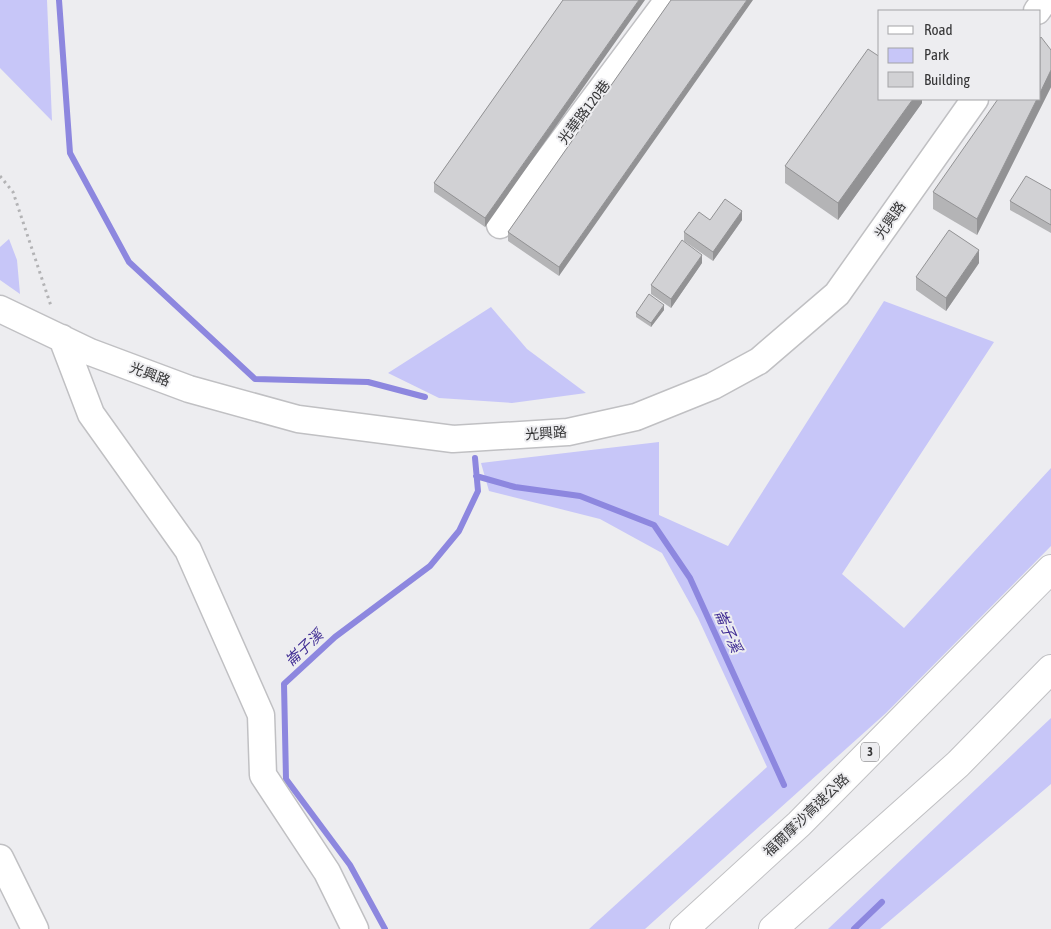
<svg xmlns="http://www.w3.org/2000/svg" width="1051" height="929" font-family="'Asap Condensed','Noto Sans TC',sans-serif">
<rect width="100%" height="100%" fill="#ededf0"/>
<!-- green -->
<path fill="#c7c6f8" d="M 0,0 L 47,0 L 52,121 L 0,68 Z
M 9,239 L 17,260 L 20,294 L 0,280 L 0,247 Z
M 884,301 L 994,342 L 842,574 L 904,628 L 1051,468 L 1051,546 L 886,713 L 645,929 L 589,929 L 767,767 L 698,618 L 662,553 L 600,519 L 489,491 L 481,463 L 659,442 L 659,515 L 728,546 Z
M 491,307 L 527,349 L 586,393 L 512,403 L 439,398 L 388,373 Z
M 1051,718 L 1051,784 L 880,929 L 828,929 Z"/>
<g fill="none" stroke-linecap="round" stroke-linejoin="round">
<!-- stream -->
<path stroke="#8d87df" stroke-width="6" d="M 59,0 L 70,153 L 129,262 L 255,379 L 368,382 L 425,397
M 476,476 L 515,487 L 580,496 L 654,525 L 690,578 L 784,785
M 385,929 L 350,865 L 286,779 L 284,684 L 335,637 L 430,566 L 459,531 L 478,491 L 475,458
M 854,929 L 882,902"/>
<defs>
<path id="minor" d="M 1037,11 L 1045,0
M 500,225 L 668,0
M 0,309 L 90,352 L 189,389 L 298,419 L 453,439 L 568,432 L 636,417 L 713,386 L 759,361 L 837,294 L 975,99
M 62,338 L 91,414 L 188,550 L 261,715 L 263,775 L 327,872 L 355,929
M 0,858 L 35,929"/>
<path id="highway" d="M 684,929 L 799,824 L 1051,569
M 773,929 L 958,764 L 1051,669"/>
</defs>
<!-- minor casing -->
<use href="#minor" stroke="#c0c0c3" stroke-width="29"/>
<!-- highway casing -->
<use href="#highway" stroke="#c0c0c3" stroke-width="30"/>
<!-- path -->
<path stroke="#b3b3b5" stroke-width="3" stroke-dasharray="2.5 4" stroke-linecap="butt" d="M 0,176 L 13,192 L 51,306"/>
<!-- minor -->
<use href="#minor" stroke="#fff" stroke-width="26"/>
<!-- highway -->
<use href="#highway" stroke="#fff" stroke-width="28"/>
</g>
<!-- wall -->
<path fill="#b4b4b6" d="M 563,0 L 485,227 L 434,192 L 434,183 Z
M 671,0 L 559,276 L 508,241 L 508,232 Z
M 1051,50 L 1051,87 L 977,235 L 933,209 L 933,192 Z
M 922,99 L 922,103 L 838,220 L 785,183 L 785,166 Z
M 1051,190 L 1051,233 L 1010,210 L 1010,201 Z
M 710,220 L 742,220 L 713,261 L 684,241 L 684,232 Z
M 702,263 L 671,308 L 651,294 L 651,285 Z
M 979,263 L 946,311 L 916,290 L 916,277 Z
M 664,310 L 651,327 L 636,317 L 636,313 Z"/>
<!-- shaded-wall -->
<path fill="#929294" d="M 639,0 L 645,0 L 485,227 L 485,218 Z
M 747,0 L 753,0 L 559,276 L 559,267 Z
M 1051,70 L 1051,87 L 977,235 L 977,219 L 1037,99 L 1040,99 L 1040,93 Z
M 913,99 L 922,99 L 922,103 L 838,220 L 838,203 Z
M 742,211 L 742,220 L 713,261 L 713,252 Z
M 979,250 L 979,263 L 946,311 L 946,298 Z
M 702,255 L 702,263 L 671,308 L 671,299 Z
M 664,305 L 664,310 L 651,327 L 651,323 Z"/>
<!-- building -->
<path fill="#d1d1d4" stroke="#929294" d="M 563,0 L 639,0 L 485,218 L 434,183 Z
M 671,0 L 747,0 L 559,267 L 508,232 Z
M 1041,37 L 1051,50 L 1051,70 L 1040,93 L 1040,38 Z
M 868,49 L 880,57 L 880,99 L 913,99 L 838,203 L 785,166 Z
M 998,99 L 1037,99 L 977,219 L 933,192 Z
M 1026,176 L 1051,190 L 1051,225 L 1010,201 Z
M 725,199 L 742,211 L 713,252 L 684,232 L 699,212 L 710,220 Z
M 949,230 L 979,250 L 946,298 L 916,277 Z
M 682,240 L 702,255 L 671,299 L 651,285 Z
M 649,294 L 664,305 L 651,323 L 636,313 Z"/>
<g text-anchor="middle" stroke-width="4" stroke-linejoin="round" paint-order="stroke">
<!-- shield labels -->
<rect fill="#ededf0" stroke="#6c6c6e" stroke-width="1" x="861" y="742.5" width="18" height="19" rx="4"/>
<g font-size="12" font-weight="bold" fill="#353536">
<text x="870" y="756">3</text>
</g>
<!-- street labels -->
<g font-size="14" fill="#353536" stroke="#ededf0">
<text transform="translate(584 112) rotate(-53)" y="5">光華路120巷</text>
<text transform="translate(890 220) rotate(-55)" y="5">光興路</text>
<text transform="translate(150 374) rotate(21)" y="5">光興路</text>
<text transform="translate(546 433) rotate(-4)" y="5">光興路</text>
<text transform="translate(806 815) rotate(-44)" y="5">福爾摩沙高速公路</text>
</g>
<!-- water labels -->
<g font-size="15" font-style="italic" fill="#412e94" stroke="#ededf0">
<text transform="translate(728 631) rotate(66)" y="5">崙子溪</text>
<text transform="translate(304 648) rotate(-43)" y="5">崙子溪</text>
</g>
</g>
<!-- legend -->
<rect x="878" y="10" width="162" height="90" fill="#ededf0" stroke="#a3a3a6"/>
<rect x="888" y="26" width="25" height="8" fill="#ffffff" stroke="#a3a3a6"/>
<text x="924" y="35" font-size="15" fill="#353536">Road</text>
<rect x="888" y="48" width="25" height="15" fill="#c7c6f8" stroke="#a3a3a6"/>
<text x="924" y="60" font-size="15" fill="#353536">Park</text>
<rect x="888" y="72" width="25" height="15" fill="#d1d1d4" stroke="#a3a3a6"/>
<text x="924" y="85" font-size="15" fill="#353536">Building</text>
</svg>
